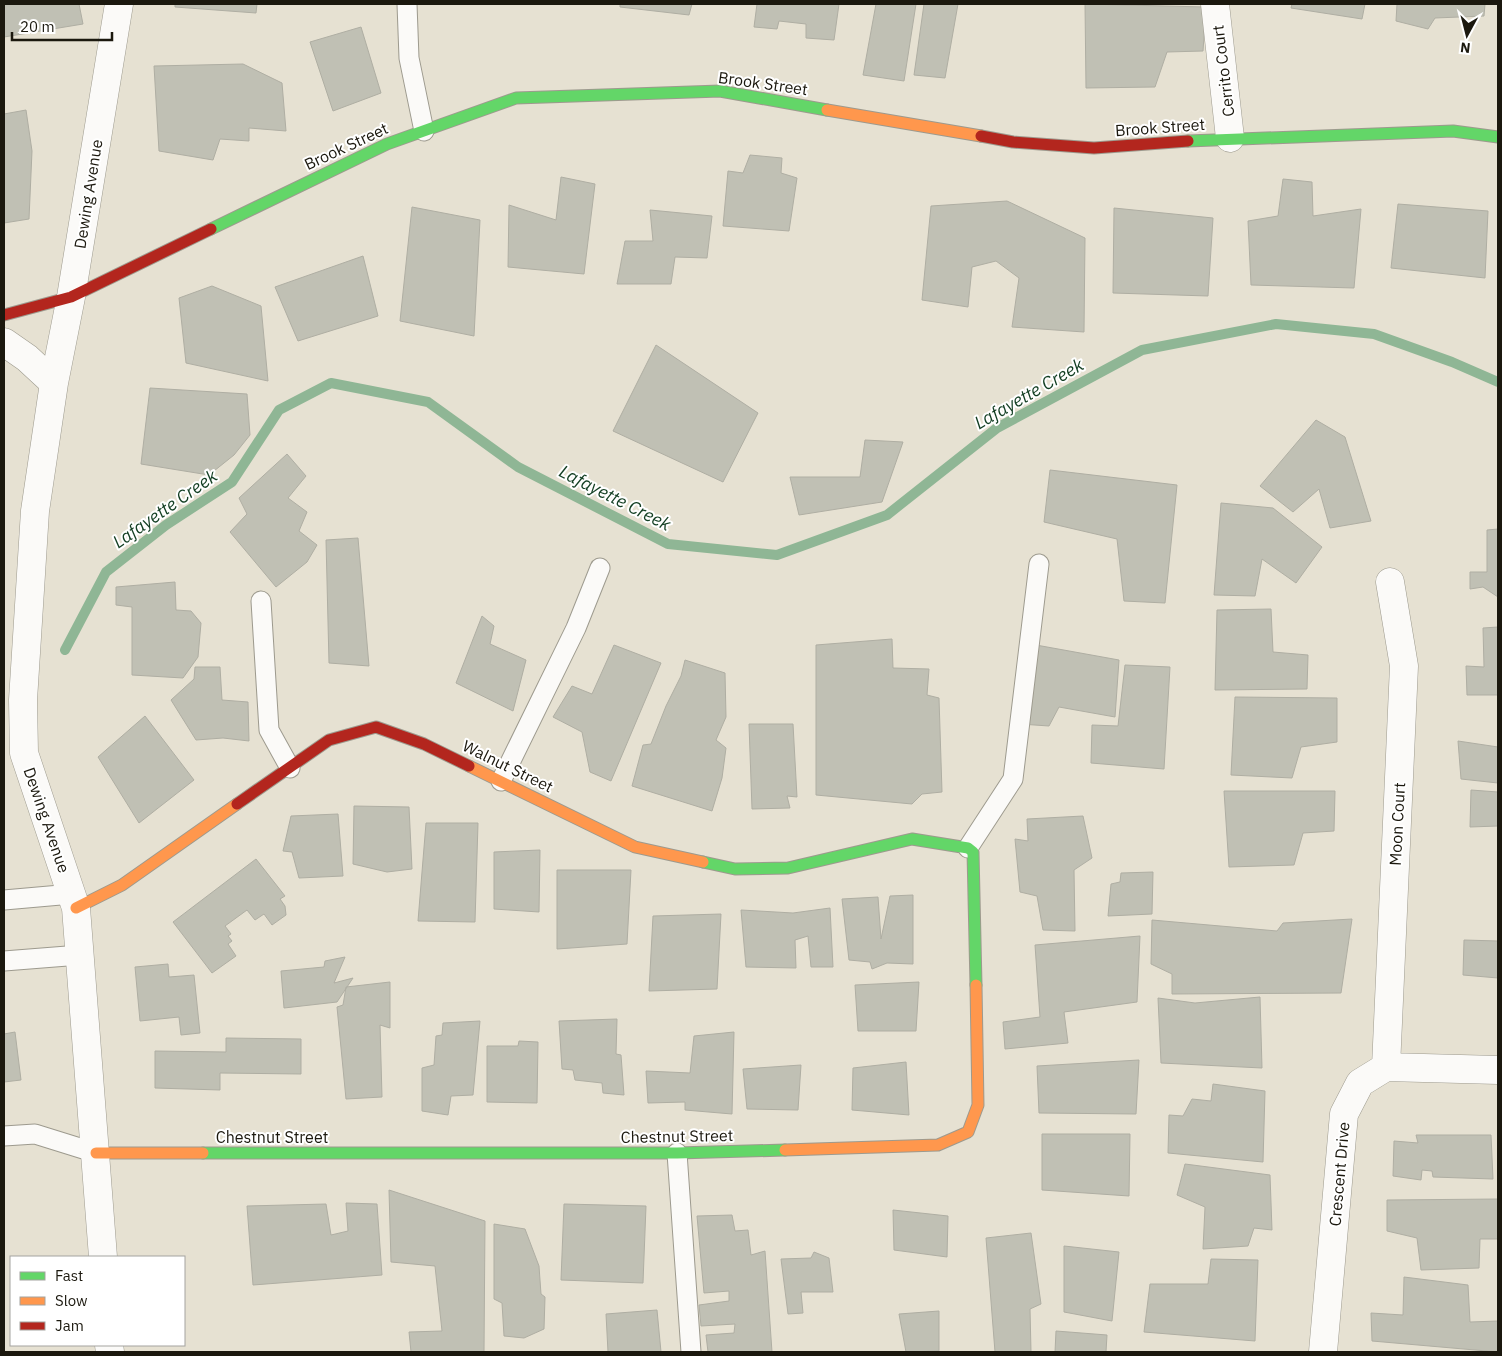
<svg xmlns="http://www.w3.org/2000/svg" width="1502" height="1356" font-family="'IBM Plex Sans',sans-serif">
<rect width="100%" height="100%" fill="#e6e1d2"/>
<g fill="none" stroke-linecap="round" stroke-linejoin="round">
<!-- stream -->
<path stroke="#8fb695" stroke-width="10" d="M 65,650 L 106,572 L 166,525 L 232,482 L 279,410 L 331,383 L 428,402 L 518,467 L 668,544 L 777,555 L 887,515 L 997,428 L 1142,350 L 1276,324 L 1374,334 L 1452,362 L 1498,382"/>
</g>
<!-- building -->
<path fill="#c0c0b4" stroke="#afaea3" d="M 4,4 L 79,4 L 83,24 L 4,37 Z
M 175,4 L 257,4 L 256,13 L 175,7 Z
M 620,4 L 692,4 L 689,15 L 620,7 Z
M 757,4 L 839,4 L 834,40 L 806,38 L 806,24 L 779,21 L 777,29 L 754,27 Z
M 876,4 L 916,4 L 904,81 L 863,75 Z
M 924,4 L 958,4 L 945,78 L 914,75 Z
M 1085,4 L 1206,7 L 1203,51 L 1167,52 L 1155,87 L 1086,88 Z
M 1292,4 L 1365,4 L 1362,19 L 1291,8 Z
M 1397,4 L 1485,4 L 1484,16 L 1435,18 L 1428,29 L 1396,21 Z
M 361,27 L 381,93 L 333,111 L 310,42 Z
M 243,64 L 282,83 L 286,131 L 249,128 L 249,141 L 220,139 L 213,160 L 159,151 L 154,66 Z
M 26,110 L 32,151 L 29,219 L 4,223 L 4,114 Z
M 750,155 L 782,158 L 781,173 L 797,178 L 789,231 L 723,226 L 728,171 L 743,173 Z
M 561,177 L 595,184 L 584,274 L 508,267 L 509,205 L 556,220 Z
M 1283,179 L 1312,182 L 1313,216 L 1361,209 L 1354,288 L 1251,285 L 1248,221 L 1278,216 Z
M 1007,201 L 1085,238 L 1084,332 L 1012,327 L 1019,278 L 996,261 L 972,267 L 968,307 L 922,300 L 931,206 Z
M 1398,204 L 1488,211 L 1485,278 L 1391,268 Z
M 412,207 L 480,220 L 474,336 L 400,321 Z
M 1114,208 L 1213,218 L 1208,296 L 1113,293 Z
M 650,210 L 712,216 L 707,258 L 675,257 L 671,284 L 617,284 L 625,241 L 653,241 Z
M 363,256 L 378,316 L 298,341 L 275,287 Z
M 212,286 L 261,306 L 268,381 L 186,363 L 179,298 Z
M 656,345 L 758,413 L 723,482 L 613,431 Z
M 150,388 L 247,394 L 250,435 L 234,455 L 209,475 L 141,464 Z
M 1316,420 L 1345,437 L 1371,521 L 1330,528 L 1319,489 L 1293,512 L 1260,486 Z
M 865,440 L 903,442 L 882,502 L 799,515 L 790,477 L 860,477 Z
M 287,454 L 306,476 L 288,498 L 307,512 L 299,531 L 317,545 L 307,562 L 276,587 L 230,532 L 247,514 L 239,498 Z
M 1050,470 L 1177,485 L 1165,603 L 1124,601 L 1117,539 L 1044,522 Z
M 1221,503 L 1273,508 L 1322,547 L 1296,583 L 1262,559 L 1255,596 L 1214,595 Z
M 1498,529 L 1498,597 L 1483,587 L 1470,589 L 1470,572 L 1487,572 L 1487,530 Z
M 358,538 L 369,666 L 329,663 L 326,540 Z
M 175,582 L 176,610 L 191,611 L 201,623 L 198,657 L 183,678 L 132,675 L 132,607 L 116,605 L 116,587 Z
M 1271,609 L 1273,652 L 1308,655 L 1307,689 L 1215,690 L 1217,610 Z
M 482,616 L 494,626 L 490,644 L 526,660 L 513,711 L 456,683 Z
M 1498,627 L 1498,695 L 1467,695 L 1466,666 L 1484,667 L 1483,628 Z
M 892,639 L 893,668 L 929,669 L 927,695 L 939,698 L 942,792 L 922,794 L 912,804 L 816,795 L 816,645 Z
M 614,645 L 661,663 L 611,781 L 590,772 L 582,732 L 553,717 L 572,686 L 592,694 Z
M 1036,645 L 1119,660 L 1115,717 L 1059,707 L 1049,726 L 1020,724 Z
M 685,660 L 725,673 L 726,717 L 716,740 L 726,748 L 722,778 L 712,811 L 632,786 L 643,745 L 651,744 L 666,706 L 681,676 Z
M 1125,665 L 1170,667 L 1164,769 L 1091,763 L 1092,725 L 1118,726 Z
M 195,667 L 220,667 L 222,700 L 248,702 L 249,741 L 223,738 L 196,740 L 171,700 L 194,679 Z
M 1235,697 L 1337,698 L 1337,742 L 1301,747 L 1292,778 L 1231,775 Z
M 145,716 L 194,780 L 139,823 L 98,757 Z
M 749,724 L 793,724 L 797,797 L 787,796 L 790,808 L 752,809 Z
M 1458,741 L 1498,747 L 1498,783 L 1461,779 Z
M 1471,790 L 1498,792 L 1498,826 L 1470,827 Z
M 1224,791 L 1335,791 L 1334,831 L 1303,833 L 1294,865 L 1229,867 Z
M 354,806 L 409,807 L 412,869 L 387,872 L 353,864 Z
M 338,814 L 343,876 L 299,878 L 292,852 L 283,851 L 291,816 Z
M 1083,816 L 1092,858 L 1074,870 L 1075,931 L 1043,930 L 1037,896 L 1020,892 L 1015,839 L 1028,841 L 1027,819 Z
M 426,823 L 478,823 L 475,922 L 418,921 Z
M 540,850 L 539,912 L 494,909 L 494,852 Z
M 256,859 L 285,896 L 280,899 L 285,906 L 286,915 L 272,925 L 264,914 L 255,920 L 247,910 L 225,926 L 231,934 L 228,936 L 232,941 L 228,944 L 236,956 L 212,973 L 173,922 Z
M 557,870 L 631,870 L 627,944 L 557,949 Z
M 1153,872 L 1152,914 L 1108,916 L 1111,884 L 1120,882 L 1121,873 Z
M 913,895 L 913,964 L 887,963 L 872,969 L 870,962 L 849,960 L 842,899 L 878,897 L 881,939 L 890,896 Z
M 830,908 L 833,967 L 811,967 L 808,936 L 795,940 L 796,968 L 746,967 L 741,910 L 793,913 Z
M 721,914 L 717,989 L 649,991 L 653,916 Z
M 1352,919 L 1341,993 L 1172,994 L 1172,974 L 1151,964 L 1152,920 L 1277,931 L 1283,923 Z
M 1140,936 L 1137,1002 L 1064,1012 L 1068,1043 L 1005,1049 L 1003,1022 L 1040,1017 L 1035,945 Z
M 1464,940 L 1498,941 L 1498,978 L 1463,975 Z
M 345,957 L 334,983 L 353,978 L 337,1002 L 284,1008 L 281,971 L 324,967 L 325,961 Z
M 168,964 L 169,977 L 194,975 L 200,1033 L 181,1035 L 179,1017 L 140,1021 L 135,967 Z
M 390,982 L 390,1028 L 380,1025 L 382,1097 L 346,1099 L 337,1007 L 343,1005 L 346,987 Z
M 919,982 L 916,1031 L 858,1031 L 855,985 Z
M 1260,997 L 1262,1068 L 1161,1063 L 1158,998 L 1195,1003 Z
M 617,1019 L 616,1054 L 621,1055 L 624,1095 L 603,1093 L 602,1083 L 575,1080 L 573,1070 L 562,1069 L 559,1021 Z
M 480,1021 L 473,1095 L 451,1096 L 448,1115 L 422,1111 L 422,1068 L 434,1065 L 436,1036 L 442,1035 L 443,1023 Z
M 15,1032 L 21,1080 L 4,1082 L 4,1034 Z
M 734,1032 L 732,1114 L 685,1110 L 685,1102 L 648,1103 L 646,1071 L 690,1073 L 694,1036 Z
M 226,1038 L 301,1039 L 301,1074 L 220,1073 L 220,1090 L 155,1088 L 155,1051 L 226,1052 Z
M 519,1041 L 538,1042 L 537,1103 L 487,1102 L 487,1046 L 518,1046 Z
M 1139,1060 L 1136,1114 L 1039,1113 L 1037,1066 Z
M 906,1062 L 909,1115 L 852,1110 L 853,1068 Z
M 801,1065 L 798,1110 L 747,1109 L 743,1069 Z
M 1213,1084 L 1265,1091 L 1263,1162 L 1168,1153 L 1169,1115 L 1183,1116 L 1192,1099 L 1211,1101 Z
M 1042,1134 L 1130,1134 L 1129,1196 L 1042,1190 Z
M 1416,1135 L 1491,1135 L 1493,1179 L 1433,1177 L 1432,1171 L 1422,1170 L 1421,1180 L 1393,1176 L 1394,1141 L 1418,1143 Z
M 1185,1164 L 1270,1175 L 1272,1230 L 1254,1228 L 1248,1246 L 1203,1249 L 1205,1207 L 1177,1195 Z
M 389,1190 L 485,1221 L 484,1352 L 411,1352 L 409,1332 L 442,1331 L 435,1266 L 391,1262 Z
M 1498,1199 L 1498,1239 L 1480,1239 L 1479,1268 L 1421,1270 L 1417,1238 L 1387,1231 L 1387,1200 Z
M 346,1203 L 377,1204 L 382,1275 L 253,1285 L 247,1206 L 326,1204 L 331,1235 L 348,1231 Z
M 564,1204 L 646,1206 L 643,1283 L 561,1280 Z
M 893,1210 L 948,1216 L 947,1257 L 894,1250 Z
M 732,1215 L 735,1231 L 748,1230 L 751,1255 L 765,1251 L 772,1352 L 708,1352 L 706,1335 L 734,1333 L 735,1324 L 701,1326 L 699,1305 L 729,1301 L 729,1291 L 704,1293 L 697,1216 Z
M 494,1224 L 525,1229 L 539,1266 L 541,1294 L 545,1297 L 544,1329 L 524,1338 L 504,1336 L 502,1303 L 494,1299 Z
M 1031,1233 L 1041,1304 L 1030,1309 L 1031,1352 L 995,1352 L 986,1238 Z
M 1064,1246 L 1119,1252 L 1112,1321 L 1064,1312 Z
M 814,1252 L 829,1258 L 833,1292 L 801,1292 L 803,1313 L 788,1314 L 781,1259 L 811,1258 Z
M 1211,1259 L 1258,1260 L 1255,1341 L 1144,1332 L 1150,1284 L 1208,1284 Z
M 1404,1277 L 1468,1285 L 1470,1322 L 1498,1321 L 1498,1352 L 1372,1341 L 1371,1313 L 1403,1315 Z
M 657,1310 L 661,1352 L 608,1352 L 606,1314 Z
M 939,1311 L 939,1351 L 906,1352 L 899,1314 Z
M 1056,1331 L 1107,1335 L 1106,1352 L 1055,1352 Z"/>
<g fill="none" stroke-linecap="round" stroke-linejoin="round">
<defs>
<path id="lane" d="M 407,4 L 409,58 L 424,131
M 261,601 L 269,730 L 290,768
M 501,781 L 576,628 L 600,568
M 968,848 L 1013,779 L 1039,564
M 4,900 L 72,894
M 4,961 L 80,955
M 4,1136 L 35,1134 L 96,1153
M 677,1153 L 691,1352"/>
<path id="street" d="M 1215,4 L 1230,138
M 4,342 L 27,358 L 54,383
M 1386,1067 L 1404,666 L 1390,582
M 103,1257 L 76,908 L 24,753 L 23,700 L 35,511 L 54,383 L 71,297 L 119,4
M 109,1345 L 110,1352
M 1323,1352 L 1344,1114 L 1360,1083 L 1386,1067 L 1498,1070"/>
<path id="fast" d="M 1188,141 L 1453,131 L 1498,137
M 211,229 L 387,144 L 516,98 L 720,91 L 827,110
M 703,862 L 735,869 L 788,868 L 912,839 L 968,848 L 973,852 L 976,985
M 203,1153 L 677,1153 L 785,1150"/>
<path id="slow" d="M 827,110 L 981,136
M 469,766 L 635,847 L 703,862
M 76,908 L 122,885 L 237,804
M 785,1150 L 938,1145 L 968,1132 L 978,1105 L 976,985
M 96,1153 L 203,1153"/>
<path id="jam" d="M 981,136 L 1013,142 L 1094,148 L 1188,141
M 4,315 L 71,297 L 211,229
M 237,804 L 329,740 L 376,727 L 424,744 L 469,766"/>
</defs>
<!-- lane casing -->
<use href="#lane" stroke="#9d9a8e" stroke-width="21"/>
<!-- street casing -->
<use href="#street" stroke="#9d9a8e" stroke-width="29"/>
<!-- fast casing -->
<use href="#fast" stroke="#9d9a8e" stroke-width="13"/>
<!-- slow casing -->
<use href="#slow" stroke="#9d9a8e" stroke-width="13"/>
<!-- jam casing -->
<use href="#jam" stroke="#9d9a8e" stroke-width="13"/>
<!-- lane -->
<use href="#lane" stroke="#fbfaf8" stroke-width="19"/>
<!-- street -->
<use href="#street" stroke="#fbfaf8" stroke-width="28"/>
<!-- fast -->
<use href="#fast" stroke="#63d668" stroke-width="11"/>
<!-- slow -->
<use href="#slow" stroke="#ff974d" stroke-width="11"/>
<!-- jam -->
<use href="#jam" stroke="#b3261e" stroke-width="11"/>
</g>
<g text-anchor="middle" stroke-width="4" stroke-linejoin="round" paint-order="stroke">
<!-- street labels -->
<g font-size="16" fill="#1b180e" stroke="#fff">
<text transform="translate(1223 71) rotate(-97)" y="6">Cerrito Court</text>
<text transform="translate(763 83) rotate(8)" y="6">Brook Street</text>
<text transform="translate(1160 127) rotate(-4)" y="6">Brook Street</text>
<text transform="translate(346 146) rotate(-25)" y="6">Brook Street</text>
<text transform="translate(88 194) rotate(-81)" y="6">Dewing Avenue</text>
<text transform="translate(508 766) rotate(26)" y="6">Walnut Street</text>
<text transform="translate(47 820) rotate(71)" y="6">Dewing Avenue</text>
<text transform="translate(1397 824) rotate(-87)" y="6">Moon Court</text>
<text transform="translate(677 1136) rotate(-1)" y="6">Chestnut Street</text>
<text x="272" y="1143">Chestnut Street</text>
<text transform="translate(1339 1174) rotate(-85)" y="6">Crescent Drive</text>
</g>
<!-- water labels -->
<g font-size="18" font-style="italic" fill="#123e22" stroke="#fff">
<text transform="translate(1029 394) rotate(-30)" y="6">Lafayette Creek</text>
<text transform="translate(615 498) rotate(27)" y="6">Lafayette Creek</text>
<text transform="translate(165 509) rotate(-35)" y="6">Lafayette Creek</text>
</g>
</g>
<!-- border -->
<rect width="1502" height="1356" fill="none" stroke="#1b180e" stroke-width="10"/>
<!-- legend -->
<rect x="10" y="1256" width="175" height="90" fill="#ffffff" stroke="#a4a39f"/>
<rect x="20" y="1272" width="25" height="8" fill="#63d668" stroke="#a4a39f"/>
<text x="55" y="1281" font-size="15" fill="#1b180e">Fast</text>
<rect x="20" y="1297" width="25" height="8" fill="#ff974d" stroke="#a4a39f"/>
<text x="55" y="1306" font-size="15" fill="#1b180e">Slow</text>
<rect x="20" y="1322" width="25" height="8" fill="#b3261e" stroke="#a4a39f"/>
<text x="55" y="1331" font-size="15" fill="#1b180e">Jam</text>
<!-- north arrow -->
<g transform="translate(1467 35) rotate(187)" stroke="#ffffff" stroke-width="4" paint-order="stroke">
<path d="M0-4L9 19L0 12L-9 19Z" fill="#1b180e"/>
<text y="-8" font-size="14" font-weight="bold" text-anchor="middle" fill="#1b180e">N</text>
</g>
<!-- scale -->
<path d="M12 32v8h100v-8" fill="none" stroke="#1b180e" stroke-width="2.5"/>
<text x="20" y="32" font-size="15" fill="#1b180e" stroke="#ffffff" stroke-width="4" paint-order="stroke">20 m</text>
</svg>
